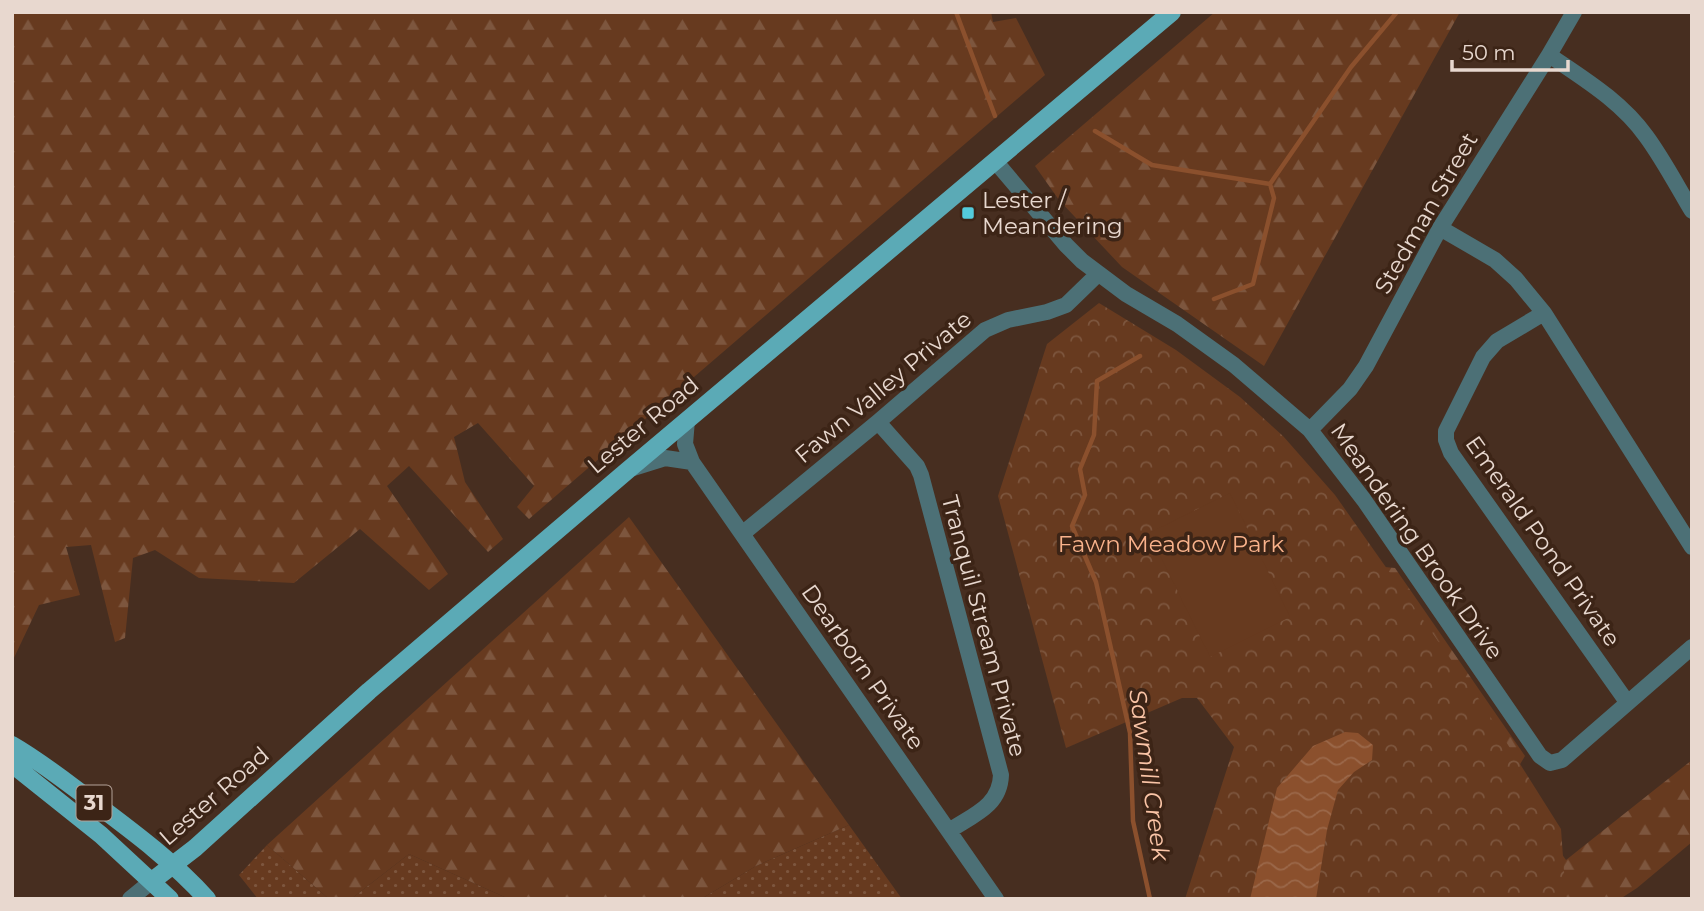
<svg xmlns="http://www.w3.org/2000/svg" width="1704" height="911" font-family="Montserrat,sans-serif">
<defs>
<pattern id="grass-dots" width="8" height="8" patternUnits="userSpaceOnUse" patternTransform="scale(1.75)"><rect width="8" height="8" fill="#673a1f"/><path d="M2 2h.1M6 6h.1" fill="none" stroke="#7d563e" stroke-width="1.8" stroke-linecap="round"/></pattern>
<pattern id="forest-firs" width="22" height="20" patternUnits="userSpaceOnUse" patternTransform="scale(1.75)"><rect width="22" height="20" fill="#673a1f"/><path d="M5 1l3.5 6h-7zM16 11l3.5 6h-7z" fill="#7d563e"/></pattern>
<pattern id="park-crowns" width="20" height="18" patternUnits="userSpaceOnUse" patternTransform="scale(1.75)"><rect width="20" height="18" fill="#673a1f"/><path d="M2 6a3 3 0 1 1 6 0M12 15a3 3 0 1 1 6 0" fill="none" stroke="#7d563e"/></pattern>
<pattern id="water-waves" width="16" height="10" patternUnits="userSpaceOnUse" patternTransform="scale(1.75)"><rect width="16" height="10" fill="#8b502d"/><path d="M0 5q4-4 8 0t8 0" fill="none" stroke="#9b684a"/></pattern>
</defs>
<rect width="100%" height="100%" fill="#472e20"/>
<!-- grass -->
<path fill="url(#grass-dots)" d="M 849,825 L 902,899 L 701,899 L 756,866 Z
M 267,845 L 329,899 L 258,899 L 239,875 Z
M 409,854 L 509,899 L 351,899 Z"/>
<!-- forest -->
<path fill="url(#forest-firs)" d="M 12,12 L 991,12 L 993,22 L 1016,18 L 1045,75 L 529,519 L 517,507 L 534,486 L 478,423 L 454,437 L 465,482 L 503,539 L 488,552 L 409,466 L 387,486 L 448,574 L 429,590 L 360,529 L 294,583 L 199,578 L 155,550 L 133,558 L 125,638 L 115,642 L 91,545 L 66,547 L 80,595 L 39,605 L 12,662 Z
M 1215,12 L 1460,12 L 1264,366 L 1122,267 L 1059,200 L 1035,166 Z
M 629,517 L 849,825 L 756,866 L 701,899 L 509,899 L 409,854 L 351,899 L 329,899 L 267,845 Z
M 1374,566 L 1395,568 L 1525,756 L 1519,766 Z
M 1692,760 L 1692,842 L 1637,888 L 1620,899 L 1357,899 L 1530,809 L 1566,860 Z"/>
<!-- park -->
<path fill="url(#park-crowns)" d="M 1099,303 L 1176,350 L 1240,397 L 1283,436 L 1335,495 L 1481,702 L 1561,829 L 1566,899 L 1185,899 L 1234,747 L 1197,698 L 1182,698 L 1066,748 L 998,496 L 1047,344 Z"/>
<!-- pitch -->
<path fill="#673a1f" d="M 1230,493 L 1290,617 L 1210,657 L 1149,533 Z"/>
<!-- water -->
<path fill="url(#water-waves)" d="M 1345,732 L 1358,733 L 1373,745 L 1372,760 L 1354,772 L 1338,790 L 1327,830 L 1316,899 L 1250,899 L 1277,788 L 1313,746 Z"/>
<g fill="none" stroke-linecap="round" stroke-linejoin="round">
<!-- stream -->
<path stroke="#8b502d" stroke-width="4.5" d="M 956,12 L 995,116
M 1095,131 L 1152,165 L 1270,184
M 1214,299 L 1253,284 L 1274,198 L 1270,184 L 1351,67 L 1397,12
M 1140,356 L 1097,381 L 1094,435 L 1080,469 L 1085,495 L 1072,526 L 1096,582 L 1130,733 L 1133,821 L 1150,899"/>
<!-- minor -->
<path stroke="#4c7076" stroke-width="16" d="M 1549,55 C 1584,79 1621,101 1646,136 C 1663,159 1677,186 1692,211
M 995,161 L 1066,245 L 1082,261 L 1126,294 L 1177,324 L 1234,365 L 1310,430 L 1364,500 L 1540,756 L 1550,763 L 1562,760 L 1692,647
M 1440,228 L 1495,260 L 1516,279 L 1544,313 L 1692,547
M 1544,313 L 1497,341 L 1483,357 L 1446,431 L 1446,440 L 1451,453 L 1627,702
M 687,420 L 685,444 L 692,462 L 996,899
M 878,422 L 917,466 L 921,475 L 1001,775 C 1000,806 973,815 949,831
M 1310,430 L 1350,389 L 1366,366 L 1440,228 L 1549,55 L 1574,12
M 633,468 L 665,458 L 692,462
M 742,534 L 878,422 L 985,330 L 1008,320 L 1047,312 L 1066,305 L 1098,274
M 130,899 L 152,881"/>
<!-- major -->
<path stroke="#5baab6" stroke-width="18" d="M 12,745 C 40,761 66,782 92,801 C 132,831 174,862 207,899
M 12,764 L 101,835 L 170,899
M 152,881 L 195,848 L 369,691 L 628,470 L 1172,12"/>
</g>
<!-- markers -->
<rect fill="#53cbdb" stroke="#3c2416" stroke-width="2.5" x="961" y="206" width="14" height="14" rx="3.5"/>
<g text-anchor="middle" stroke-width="7" stroke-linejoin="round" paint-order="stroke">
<!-- shield labels -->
<rect fill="#3c2416" stroke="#b4a298" stroke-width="2" x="76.5" y="785.5" width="35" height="35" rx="5"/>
<g font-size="21" font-weight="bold" fill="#e8d8cf">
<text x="94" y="810">31</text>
</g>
<!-- poi labels -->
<g font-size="23" fill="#e8d8cf" stroke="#3c2416" text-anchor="start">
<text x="982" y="208">Lester /<tspan x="982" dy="26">Meandering</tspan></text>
</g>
<!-- street labels -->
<g font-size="23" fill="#e8d8cf" stroke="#3c2416">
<text transform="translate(1426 213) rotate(-60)" y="8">Stedman Street</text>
<text transform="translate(883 387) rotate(-40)" y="8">Fawn Valley Private</text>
<text transform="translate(643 425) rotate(-40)" y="8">Lester Road</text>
<text transform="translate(1417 541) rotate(55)" y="8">Meandering Brook Drive</text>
<text transform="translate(1543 541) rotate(55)" y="8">Emerald Pond Private</text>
<text transform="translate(984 626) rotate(75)" y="8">Tranquil Stream Private</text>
<text transform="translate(863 667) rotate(55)" y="8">Dearborn Private</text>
<text transform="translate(214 796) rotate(-41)" y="8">Lester Road</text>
</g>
<!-- park labels -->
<g font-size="23" fill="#f9b28b" stroke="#3c2416">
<text x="1171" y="552">Fawn Meadow Park</text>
</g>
<!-- water labels -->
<g font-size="24" font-style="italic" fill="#fac4a6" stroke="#3c2416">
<text transform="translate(1149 775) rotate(82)" y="8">Sawmill Creek</text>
</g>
</g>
<!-- border -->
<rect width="1704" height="911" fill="none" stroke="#e8d8cf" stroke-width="28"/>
<!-- scale -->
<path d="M1452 60v10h116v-10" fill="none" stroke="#e8d8cf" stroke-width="3.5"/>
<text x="1462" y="60" font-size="21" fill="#e8d8cf" stroke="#3c2416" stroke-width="5" paint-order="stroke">50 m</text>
</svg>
